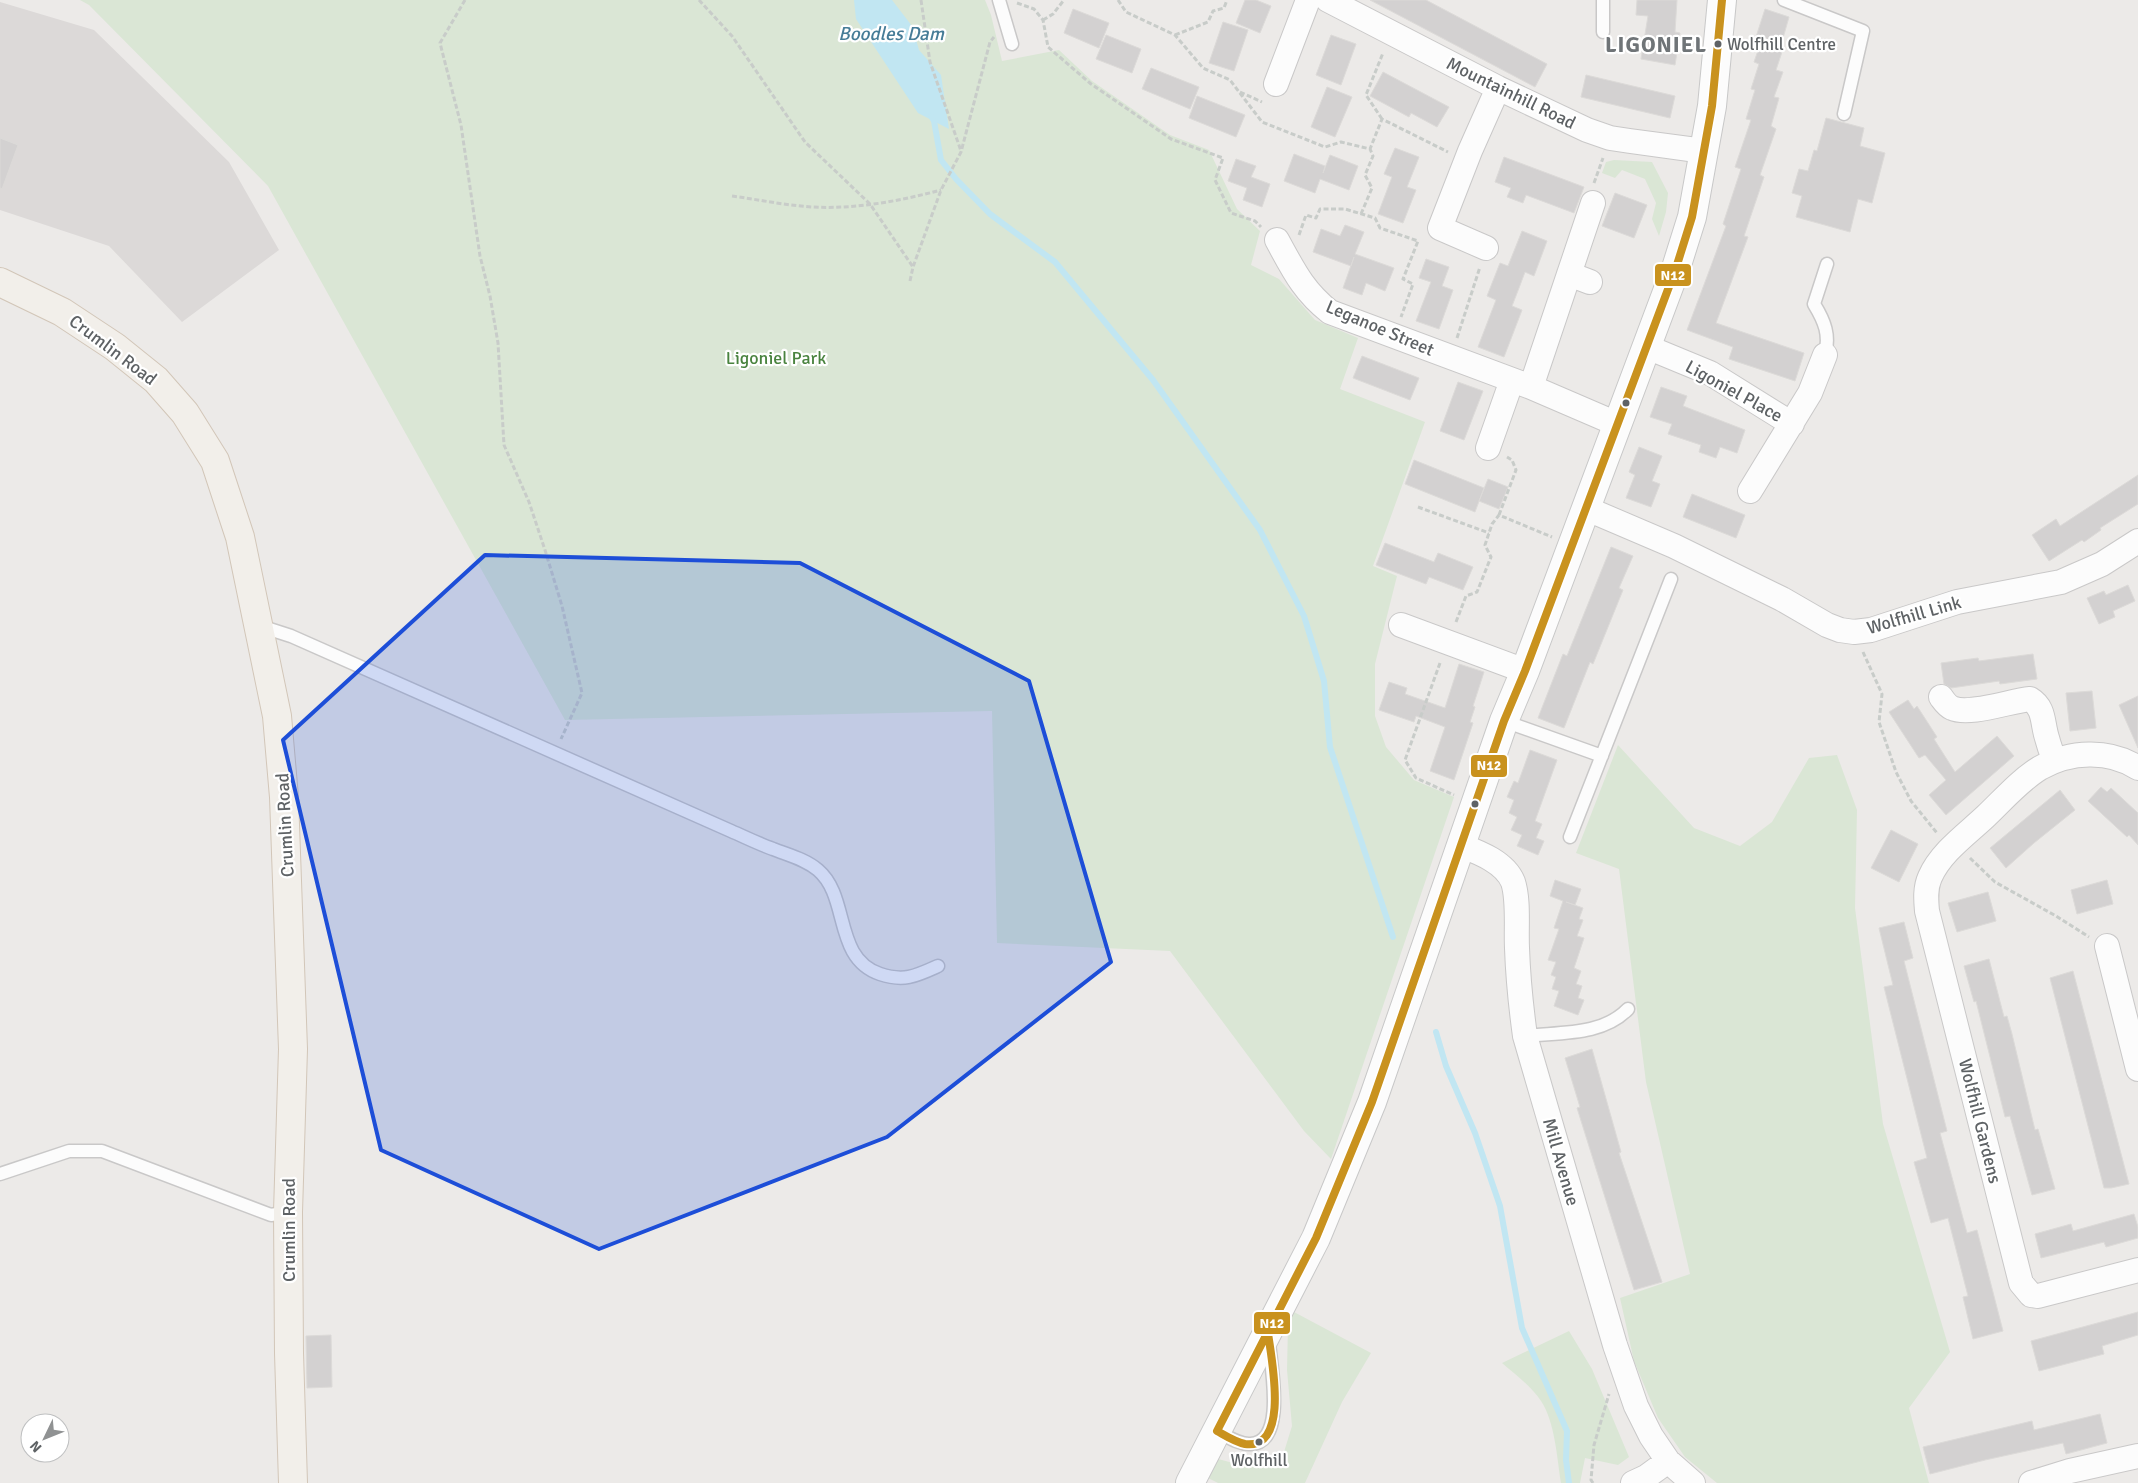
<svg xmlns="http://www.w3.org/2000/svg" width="2138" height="1483" font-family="Signika,sans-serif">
<rect width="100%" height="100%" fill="#eceae8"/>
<!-- industrial -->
<path fill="#dcd9d8" d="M 0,2 L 94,30 L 229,162 L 279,250 L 182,322 L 109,246 L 0,210 Z"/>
<!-- green -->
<path fill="#dae6d5" d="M 80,0 L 985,0 L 991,15 L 1002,61 L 1059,50 L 1092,81 L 1170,135 L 1209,150 L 1237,209 L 1260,231 L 1251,265 L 1279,279 L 1315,320 L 1358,338 L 1340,389 L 1425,422 L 1373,566 L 1397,576 L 1375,664 L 1375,716 L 1386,747 L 1414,780 L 1454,797 L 1331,1159 L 1304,1131 L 1170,951 L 997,943 L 992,711 L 565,720 L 268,186 L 89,5 Z
M 1614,160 L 1652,162 L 1668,193 L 1666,212 L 1659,236 L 1652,219 L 1656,203 L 1645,179 L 1622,170 L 1615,178 L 1602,173 L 1606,162 Z
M 1618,745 L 1694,828 L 1740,846 L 1772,822 L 1809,758 L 1837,755 L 1857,810 L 1855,908 L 1883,1124 L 1950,1352 L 1909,1408 L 1929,1483 L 1717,1483 L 1685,1457 L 1658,1418 L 1634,1361 L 1620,1298 L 1690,1274 L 1646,1082 L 1619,869 L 1576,853 Z
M 1294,1312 L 1371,1353 L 1342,1402 L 1305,1483 L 1218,1483 L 1208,1478 L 1218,1459 C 1250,1468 1254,1468 1284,1452 L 1292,1426 L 1287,1370 L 1288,1325 Z
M 1569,1331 L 1592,1369 L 1629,1457 L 1618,1465 L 1585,1458 L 1580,1483 L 1561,1483 C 1557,1458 1555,1422 1541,1401 C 1531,1386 1515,1374 1502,1363 Z"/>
<!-- water -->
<path fill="#c1e6f2" d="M 854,0 L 892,0 L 912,26 L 919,50 L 941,75 L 949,129 L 918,113 L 856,19 Z"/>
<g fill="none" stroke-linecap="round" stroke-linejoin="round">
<!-- stream -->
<path stroke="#c1e6f2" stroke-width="6" d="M 931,116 L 934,121 L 941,160 L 956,179 L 990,214 L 1055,262 L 1153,380 L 1260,530 L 1304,616 L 1324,681 L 1330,747 L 1393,937
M 1436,1032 L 1446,1066 L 1475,1133 L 1500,1206 L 1522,1328 L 1567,1431 L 1566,1460 L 1569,1483"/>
</g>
<!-- building -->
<path fill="#d3d1d1" stroke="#dcdad8" d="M 1245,0 L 1256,0 L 1271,6 L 1260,33 L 1236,23 Z
M 1370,0 L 1426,0 L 1547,64 L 1535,87 Z
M 1637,0 L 1677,0 L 1675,32 L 1680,33 L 1675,65 L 1641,59 L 1648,16 L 1636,15 Z
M 1073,9 L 1109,23 L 1099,48 L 1064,33 Z
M 1765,9 L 1789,17 L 1781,45 L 1784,46 L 1776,70 L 1783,72 L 1774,97 L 1779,98 L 1771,126 L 1776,129 L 1760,175 L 1764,177 L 1744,236 L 1748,237 L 1716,323 L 1804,353 L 1795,381 L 1729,359 L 1733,347 L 1687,330 L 1726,226 L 1723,224 L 1741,169 L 1735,167 L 1751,120 L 1746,119 L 1755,90 L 1751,89 L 1759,64 L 1754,62 L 1762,39 L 1756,37 Z
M 1223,22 L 1248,30 L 1234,71 L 1209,63 Z
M 1106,35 L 1141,49 L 1132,73 L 1096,59 Z
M 1331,35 L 1356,44 L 1341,85 L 1316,75 Z
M 1151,68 L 1199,87 L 1190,109 L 1142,89 Z
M 1383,72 L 1449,107 L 1437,127 L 1411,113 L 1409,117 L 1370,96 Z
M 1586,75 L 1675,96 L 1670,118 L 1581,97 Z
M 1327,87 L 1352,97 L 1335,137 L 1311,127 Z
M 1197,96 L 1245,115 L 1236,137 L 1189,118 Z
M 1826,118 L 1864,128 L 1860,146 L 1885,153 L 1872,203 L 1858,199 L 1850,232 L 1796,217 L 1802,196 L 1792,193 L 1799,169 L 1808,171 L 1814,150 L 1817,151 Z
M 0,138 L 18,145 L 2,189 L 0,188 Z
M 1395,148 L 1419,157 L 1407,187 L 1416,190 L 1403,223 L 1378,214 L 1392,177 L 1384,174 Z
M 1294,154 L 1325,166 L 1323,173 L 1330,155 L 1358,166 L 1349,190 L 1320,179 L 1315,193 L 1284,181 Z
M 1504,157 L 1584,187 L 1574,213 L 1526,195 L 1523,203 L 1507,197 L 1511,188 L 1495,182 Z
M 1236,159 L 1256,166 L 1251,177 L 1270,184 L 1262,207 L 1243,200 L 1247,188 L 1228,181 Z
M 1615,193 L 1647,205 L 1634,238 L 1602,226 Z
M 1345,225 L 1364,232 L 1355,254 L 1394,268 L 1385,291 L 1366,283 L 1362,295 L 1343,288 L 1354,257 L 1351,266 L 1313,252 L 1321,229 L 1340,236 Z
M 1522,231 L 1547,241 L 1534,276 L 1525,272 L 1519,288 L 1512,306 L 1522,310 L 1504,357 L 1478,347 L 1496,300 L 1487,296 L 1500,263 L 1508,266 Z
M 1426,259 L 1449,267 L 1442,286 L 1453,290 L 1439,329 L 1416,321 L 1431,282 L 1419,278 Z
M 1362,356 L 1419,378 L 1410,400 L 1353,378 Z
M 1458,382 L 1483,391 L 1464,440 L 1440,431 Z
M 1661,387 L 1687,396 L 1683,406 L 1745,430 L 1737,453 L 1720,447 L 1716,458 L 1699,452 L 1701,445 L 1668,434 L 1672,424 L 1650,417 Z
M 1639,447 L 1662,456 L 1652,481 L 1660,484 L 1651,507 L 1626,498 L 1635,475 L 1629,472 Z
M 1414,460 L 1484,488 L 1475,512 L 1405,484 Z
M 2138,475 L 2138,504 L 2100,528 L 2101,530 L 2084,542 L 2082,540 L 2049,561 L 2032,535 L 2056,519 L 2060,526 Z
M 1488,479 L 1508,487 L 1499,509 L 1479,501 Z
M 1692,494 L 1745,515 L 1736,538 L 1683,517 Z
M 1385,543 L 1434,562 L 1438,553 L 1473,567 L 1463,590 L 1429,577 L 1426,584 L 1376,565 Z
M 1611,547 L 1633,556 L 1619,588 L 1623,590 L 1593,664 L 1590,662 L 1564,728 L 1538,718 L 1563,654 L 1567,656 Z
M 2128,585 L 2135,601 L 2113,611 L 2115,617 L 2099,624 L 2087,598 L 2104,591 L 2106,595 Z
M 2033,654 L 2037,679 L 2000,684 L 1999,681 L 1951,688 L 1944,684 L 1941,663 L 1978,658 L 1979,661 Z
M 1459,664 L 1484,672 L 1473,706 L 1475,707 L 1470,722 L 1473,723 L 1454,780 L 1430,771 L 1445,727 L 1416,716 L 1414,722 L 1379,710 L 1389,682 L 1407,688 L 1405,694 L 1445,708 Z
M 2092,691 L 2096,728 L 2070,731 L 2066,693 Z
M 2138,696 L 2138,748 L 2119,705 Z
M 1908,700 L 1914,709 L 1917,706 L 1937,737 L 1934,739 L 1955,772 L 1997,736 L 2014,756 L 1946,815 L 1929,795 L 1946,780 L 1925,755 L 1919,758 L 1889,712 Z
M 1530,750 L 1557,760 L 1535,821 L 1542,824 L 1536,838 L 1544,841 L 1538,855 L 1517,846 L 1522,835 L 1511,830 L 1517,817 L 1509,813 L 1514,800 L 1507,797 L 1514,781 L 1518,783 Z
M 2101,787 L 2107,792 L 2111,788 L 2138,813 L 2138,845 L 2129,835 L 2127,837 L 2088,801 Z
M 2060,790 L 2075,810 L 2034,843 L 2006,868 L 1990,848 Z
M 1891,830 L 1918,844 L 1899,882 L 1871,868 Z
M 1555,880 L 1581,889 L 1575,905 L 1566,902 L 1583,908 L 1579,919 L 1583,920 L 1577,936 L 1584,938 L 1574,968 L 1581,971 L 1576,984 L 1582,986 L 1578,998 L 1584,1000 L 1578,1015 L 1554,1006 L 1559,991 L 1552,989 L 1556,977 L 1551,975 L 1556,962 L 1548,960 L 1559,929 L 1554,928 L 1563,901 L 1550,896 Z
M 2107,880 L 2113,904 L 2077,914 L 2071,890 Z
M 1988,892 L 1996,921 L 1957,932 L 1948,903 Z
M 1904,922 L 1913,958 L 1904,961 L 1947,1131 L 1940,1133 L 1967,1233 L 1977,1230 L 2003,1331 L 1973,1339 L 1963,1297 L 1968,1296 L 1948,1218 L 1931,1223 L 1914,1162 L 1927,1158 L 1884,987 L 1893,985 L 1879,928 Z
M 1989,959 L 2004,1017 L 2007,1016 L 2012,1034 L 2035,1130 L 2038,1129 L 2055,1189 L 2032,1195 L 2010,1116 L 2005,1117 L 1976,1001 L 1974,1002 L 1964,966 Z
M 2073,971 L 2129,1184 L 2111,1188 L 2104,1188 L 2050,978 Z
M 1592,1049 L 1621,1152 L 1619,1153 L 1662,1282 L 1634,1290 L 1577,1108 L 1580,1107 L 1565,1058 Z
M 2134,1214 L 2138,1227 L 2138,1238 L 2106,1247 L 2104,1242 L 2041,1258 L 2035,1234 L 2071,1224 L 2073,1231 Z
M 2138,1312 L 2138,1335 L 2102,1346 L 2104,1354 L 2039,1371 L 2031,1341 Z
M 331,1335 L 332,1387 L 307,1388 L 306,1336 Z
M 2100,1414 L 2107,1443 L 2066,1454 L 2063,1443 L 1985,1460 L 1930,1474 L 1923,1447 L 2032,1421 L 2034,1430 Z"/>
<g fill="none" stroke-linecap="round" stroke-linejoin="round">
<defs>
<path id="lane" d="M 999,0 L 1012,44
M 1784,0 L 1863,31 L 1844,114
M 1603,32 L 1603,0
M 1825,355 C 1830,335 1825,322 1814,304 L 1827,264
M 260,626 L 291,636 L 731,831 C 745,837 759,844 773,849 C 788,855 805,859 818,870 C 850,897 833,958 880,974 C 904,982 916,976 938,966
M 1504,721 L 1602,756
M 1570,837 L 1671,579
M 1525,1036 C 1560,1032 1602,1036 1628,1009
M 0,1174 L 69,1151 L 102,1151 L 271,1215 L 288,1212
M 1217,1431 C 1227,1436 1237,1444 1249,1444 C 1287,1446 1271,1366 1269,1343"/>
<path id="street" d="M 1328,0 L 1498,88 L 1587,130 L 1610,138 L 1630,141 L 1704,151
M 1276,84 L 1308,0
M 1277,240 C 1293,269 1303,291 1330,312 L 1531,387 L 1617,424
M 1486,248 L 1440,228 L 1470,151 L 1498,88
M 1569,274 L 1590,282
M 1647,347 L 1710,373 L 1792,424
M 1531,387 L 1593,203
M 1488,448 L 1512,380
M 1750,491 L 1810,393 L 1825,355
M 1585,508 L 1674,546 L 1782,599 L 1827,625 L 1840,630 L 1854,632 L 1871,630 L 1957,602 L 2061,582 L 2102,564 L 2138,541
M 1401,625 L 1525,671
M 1941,697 C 1944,701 1947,706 1952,708 C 1969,716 2010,701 2030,699 C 2045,708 2042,723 2047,738 C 2049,746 2052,754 2055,761
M 2138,768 C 2109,749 2070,751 2040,768 C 2020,780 2003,800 1986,816 C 1967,834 1941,852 1930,877 C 1925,888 1926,900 1927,911 L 2021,1283 L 2031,1295 L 2038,1296 L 2138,1270
M 1460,845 C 1478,852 1505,862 1513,882 C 1519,900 1516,928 1517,948 C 1518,977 1521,1007 1525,1036 L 1615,1345 L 1636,1406 L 1651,1436 L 1668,1461 L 1693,1483
M 2107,946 L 2138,1069
M 1633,1483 L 1646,1477 L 1668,1461
M 2031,1483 L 2070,1471 L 2138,1456"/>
<path id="secondary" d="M 1190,1483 L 1316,1238 L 1372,1102 L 1504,721 L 1525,671 L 1676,268 L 1692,217 L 1712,106 L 1722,0"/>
<path id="primary" d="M 0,282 L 62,312 L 115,347 L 156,380 L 185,413 L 215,461 L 240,537 L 277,716 L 284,797 L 293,1049 L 288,1212 L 289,1353 L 293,1483"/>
</defs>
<!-- lane casing -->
<use href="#lane" stroke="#c9c8c8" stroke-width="15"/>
<!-- street casing -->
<use href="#street" stroke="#c9c8c8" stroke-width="26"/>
<!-- secondary casing -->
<use href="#secondary" stroke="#c8c8c8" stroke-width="30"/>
<!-- primary casing -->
<use href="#primary" stroke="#d2c6b8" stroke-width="30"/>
<!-- path -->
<path stroke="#c8ccc9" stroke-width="3" stroke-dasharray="5 2.5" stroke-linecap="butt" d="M 465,0 L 440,43 L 461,125 L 480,256 L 490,296 L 498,343 L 504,445 L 529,502 L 545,550 L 562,606 L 582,693 L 561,739
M 699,0 L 732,36 L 805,142 L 870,204 L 913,267
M 921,0 L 930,62 L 961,151
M 1118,0 L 1126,12 L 1175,35 L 1203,68 L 1230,80 L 1262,122 L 1325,147 L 1341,142 L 1370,149 L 1382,119 L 1448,152
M 1017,3 L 1034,9 L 1043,20 L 1048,47 L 1091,84 L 1171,139 L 1223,158 L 1215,180 L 1231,213 L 1255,221 L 1261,227
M 1043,20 L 1053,14 L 1064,0
M 1175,35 L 1208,22 L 1213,11 L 1224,8 L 1227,0
M 1240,92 L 1262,102
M 1382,119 L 1366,95 L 1383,53
M 1594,183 L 1603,158
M 732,196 C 755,199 778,204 801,206 C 847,211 896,202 941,190
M 1361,214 L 1372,188 L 1365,175 L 1373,156 L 1370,149
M 1299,235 L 1306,215 L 1316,218 L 1320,209 L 1345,209 L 1375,218 L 1380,228 L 1418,241 L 1403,279 L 1413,284 L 1401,317
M 910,281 L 913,267 L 941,190 L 961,152 L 990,42 L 994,37
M 1457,338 L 1480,267
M 1418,507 L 1489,533
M 1499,515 L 1516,470 L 1512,460 L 1507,457
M 1456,622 L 1466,596 L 1477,592 L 1491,557 L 1485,545 L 1492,524 L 1499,515 L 1552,537
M 1863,652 L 1882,694 L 1879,722 L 1896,772 L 1911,801 L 1937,833
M 1440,663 L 1405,760 L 1416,778 L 1454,795
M 1970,858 L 1995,882 L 2056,916 L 2089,937
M 1593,1483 L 1591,1480 L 1594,1445 L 1609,1394"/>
<!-- lane -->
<use href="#lane" stroke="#fcfcfc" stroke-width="12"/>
<!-- street -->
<use href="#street" stroke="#fcfcfc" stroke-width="24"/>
<!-- secondary -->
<use href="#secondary" stroke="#fcfcfc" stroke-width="28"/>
<!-- primary -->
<use href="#primary" stroke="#f2efea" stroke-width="28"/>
<defs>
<path id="bus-1" d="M 1268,1333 C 1271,1357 1291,1450 1245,1444 C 1235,1442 1226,1436 1217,1431 L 1316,1238 L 1372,1102 L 1504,721 L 1525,671 L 1676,268 L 1692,217 L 1712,106 L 1722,0"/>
</defs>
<!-- bus-1 casing -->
<use href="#bus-1" stroke="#fff" stroke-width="11"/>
<!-- bus-1 -->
<use href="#bus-1" stroke="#c9921e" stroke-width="8"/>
</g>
<!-- marked area -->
<path fill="#1d4ed8" fill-opacity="0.2" stroke="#1d4ed8" stroke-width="4" stroke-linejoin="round" d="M 485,555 L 800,563 L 1029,681 L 1111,962 L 887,1137 L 599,1249 L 381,1150 L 283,740 Z"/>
<!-- markers -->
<g fill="#5e6265" stroke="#fff" stroke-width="2">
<circle cx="1718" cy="44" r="4.5"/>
<circle cx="1626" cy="403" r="4.5"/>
<circle cx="1475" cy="804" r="4.5"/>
<circle cx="1259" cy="1442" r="4.5"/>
</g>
<g text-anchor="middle" stroke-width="4.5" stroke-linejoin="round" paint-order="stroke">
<!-- bus labels -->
<g font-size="17" fill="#5e6265" stroke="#fff" text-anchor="start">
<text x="1727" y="50">Wolfhill Centre</text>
<text x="1259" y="1466" text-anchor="middle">Wolfhill</text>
</g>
<!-- street labels -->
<g font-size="18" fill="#5e6265" stroke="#fff">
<text transform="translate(1511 93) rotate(26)" y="6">Mountainhill Road</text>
<text transform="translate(1380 328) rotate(23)" y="6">Leganoe Street</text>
<text transform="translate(113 350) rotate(37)" y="6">Crumlin Road</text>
<text transform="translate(1734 391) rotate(29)" y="6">Ligoniel Place</text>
<text transform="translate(1914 615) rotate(-16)" y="6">Wolfhill Link</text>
<text transform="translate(285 825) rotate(-93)" y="6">Crumlin Road</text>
<text transform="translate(1980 1121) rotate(76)" y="6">Wolfhill Gardens</text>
<text transform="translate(1561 1162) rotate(74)" y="6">Mill Avenue</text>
<text transform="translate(289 1230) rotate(-90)" y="6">Crumlin Road</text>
</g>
<!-- park labels -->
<g font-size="18" fill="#49833f" stroke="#fff">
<text x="776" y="364">Ligoniel Park</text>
</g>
<!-- water labels -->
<g font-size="19" font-style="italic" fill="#467c97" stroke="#fff">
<text x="891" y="40">Boodles Dam</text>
</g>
<!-- district labels -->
<g font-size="22" font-weight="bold" letter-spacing="1" fill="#6f7477" stroke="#fff">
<text x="1656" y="52">LIGONIEL</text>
</g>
</g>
<g stroke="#fff" stroke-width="2">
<rect x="1654" y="263" width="38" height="24" rx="5" fill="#c9921e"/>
<rect x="1470" y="754" width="38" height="24" rx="5" fill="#c9921e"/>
<rect x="1253" y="1311" width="38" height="24" rx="5" fill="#c9921e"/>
</g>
<g font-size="14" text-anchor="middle" font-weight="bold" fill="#fff">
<text x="1673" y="280">N12</text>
<text x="1489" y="770">N12</text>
<text x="1272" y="1328">N12</text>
</g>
<!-- north arrow -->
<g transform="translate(45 1438) rotate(227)"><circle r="24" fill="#ffffff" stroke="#bfc0c1"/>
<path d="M0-4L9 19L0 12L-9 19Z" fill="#909293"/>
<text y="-8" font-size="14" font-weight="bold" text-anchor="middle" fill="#5e6265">N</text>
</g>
</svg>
